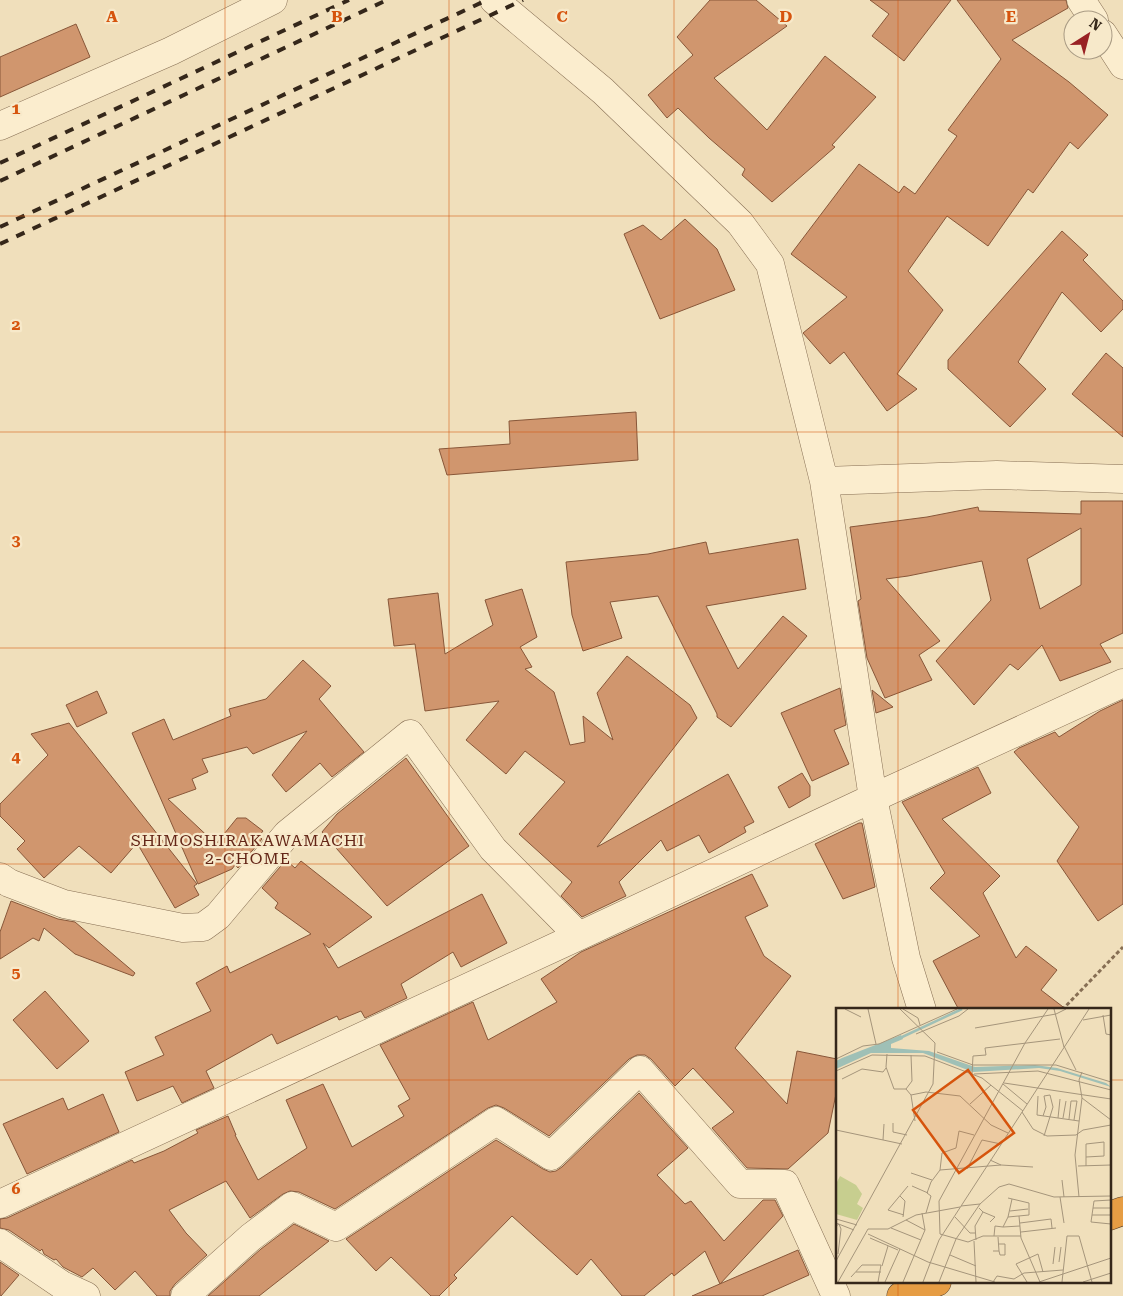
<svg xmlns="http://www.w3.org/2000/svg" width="1123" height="1296" font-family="'Roboto Serif',serif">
<rect width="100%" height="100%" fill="#f0dfbb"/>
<!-- building -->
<path fill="#d0966e" stroke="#885739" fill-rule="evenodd" d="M 710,0 L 756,0 L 787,26 L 714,78 L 767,130 L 825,56 L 876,97 L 832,145 L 835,147 L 772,202 L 742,175 L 745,169 L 709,138 L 678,108 L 667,118 L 648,95 L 693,55 L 677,37 Z
M 870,0 L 951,0 L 904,61 L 872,36 L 889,14 Z
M 957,0 L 1066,0 L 1068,8 L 1012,40 L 1069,82 L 1108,115 L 1078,149 L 1070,142 L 1033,193 L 1028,189 L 988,246 L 947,216 L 908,271 L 943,310 L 897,374 L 917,389 L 887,411 L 844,352 L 830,364 L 803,333 L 847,297 L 791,254 L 859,164 L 899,193 L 904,186 L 915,194 L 957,136 L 948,130 L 1001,59 Z
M 76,24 L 90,57 L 0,97 L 0,57 Z
M 685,219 L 717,249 L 735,290 L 660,319 L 624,234 L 643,225 L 661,240 Z
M 1062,231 L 1088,255 L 1083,260 L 1123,301 L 1123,309 L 1101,332 L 1062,292 L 1018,362 L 1046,389 L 1010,427 L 948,369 L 948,360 Z
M 1106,353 L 1123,368 L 1123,437 L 1072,394 Z
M 636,412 L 638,460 L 447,475 L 439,449 L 510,444 L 509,421 Z
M 1081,501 L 1123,501 L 1123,633 L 1100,644 L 1111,662 L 1060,681 L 1042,645 L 1018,670 L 1010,664 L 974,705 L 936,661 L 991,600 L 982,561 L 908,576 L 886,579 L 940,641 L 919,655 L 932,680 L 885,698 L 867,658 L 858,601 L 861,599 L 850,527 L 927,517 L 978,507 L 979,511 L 1081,514 ZM 1081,528 L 1081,585 L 1040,609 L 1027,559 Z
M 798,539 L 806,589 L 706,606 L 738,669 L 783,616 L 807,636 L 731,727 L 717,717 L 717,714 L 658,596 L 610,602 L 622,638 L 583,651 L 572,615 L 566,562 L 648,554 L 706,542 L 709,554 Z
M 522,589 L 537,637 L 520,647 L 532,667 L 525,669 L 554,692 L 570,745 L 585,742 L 583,716 L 613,740 L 597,693 L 627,656 L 690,705 L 697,718 L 597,847 L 728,774 L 754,822 L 744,827 L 746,832 L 709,853 L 699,835 L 667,851 L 661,840 L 619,882 L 626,896 L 582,917 L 561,896 L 572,882 L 519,834 L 565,782 L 525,751 L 506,774 L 466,740 L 499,701 L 425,711 L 415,644 L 394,646 L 388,599 L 438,593 L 445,654 L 493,625 L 485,600 Z
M 303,660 L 331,686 L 319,699 L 364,752 L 332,777 L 320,763 L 286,792 L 272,775 L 307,731 L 253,754 L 247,747 L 202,759 L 208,772 L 192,779 L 196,789 L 168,799 L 216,844 L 237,818 L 246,818 L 263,831 L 259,836 L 262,839 L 238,868 L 235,865 L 232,869 L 198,884 L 132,733 L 164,719 L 173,740 L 231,716 L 229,709 L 266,699 Z
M 840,688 L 846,725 L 834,730 L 849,764 L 812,781 L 781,713 Z
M 872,690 L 893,707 L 876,713 Z
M 97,691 L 107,713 L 77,727 L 66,705 Z
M 1123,700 L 1123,904 L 1098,921 L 1057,861 L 1079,827 L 1014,752 L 1019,748 L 1055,732 L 1059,737 L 1100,711 Z
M 69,723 L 197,884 L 194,886 L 199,895 L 175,908 L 137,843 L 111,873 L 79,846 L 44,878 L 17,849 L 25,841 L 0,816 L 0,804 L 48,755 L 31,734 Z
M 406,758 L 469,846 L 387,906 L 322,832 L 337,814 Z
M 978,767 L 991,793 L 942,819 L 1000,876 L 983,893 L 1016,958 L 1026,946 L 1057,970 L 1041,990 L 1067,1010 L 959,1010 L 933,961 L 980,936 L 930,888 L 945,873 L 902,802 Z
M 802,773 L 810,786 L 810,796 L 789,808 L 778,787 Z
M 859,823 L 862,823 L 875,887 L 843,899 L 815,844 Z
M 286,860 L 295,868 L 301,861 L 372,917 L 329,948 L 323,943 L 338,968 L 482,894 L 507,943 L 461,967 L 453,952 L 401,984 L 407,998 L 365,1018 L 361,1011 L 339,1020 L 337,1016 L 277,1044 L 272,1034 L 206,1071 L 214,1088 L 182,1103 L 173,1086 L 137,1101 L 125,1072 L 164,1055 L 155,1037 L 211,1011 L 196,983 L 227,966 L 230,973 L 311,934 L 275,908 L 278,903 L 262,888 Z
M 752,874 L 768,906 L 745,917 L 764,956 L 791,976 L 735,1048 L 787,1104 L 797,1051 L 837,1059 L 837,1089 L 828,1133 L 788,1169 L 747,1168 L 712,1128 L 734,1112 L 693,1068 L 675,1086 L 651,1059 L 645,1055 L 637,1055 L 629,1059 L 549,1136 L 504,1108 L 496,1105 L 488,1108 L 335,1209 L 299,1192 L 290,1191 L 283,1194 L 250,1218 L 226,1181 L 169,1210 L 186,1233 L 207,1255 L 175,1284 L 170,1291 L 170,1296 L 157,1296 L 135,1271 L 115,1290 L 93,1268 L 82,1277 L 63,1267 L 56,1259 L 54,1260 L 44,1254 L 42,1249 L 40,1251 L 9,1230 L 0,1228 L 0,1219 L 7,1218 L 132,1160 L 134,1163 L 164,1151 L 198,1133 L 196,1130 L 228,1116 L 236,1135 L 235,1135 L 258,1180 L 307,1148 L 286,1100 L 323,1084 L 352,1147 L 404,1116 L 398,1106 L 410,1099 L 380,1045 L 473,1002 L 488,1040 L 557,1002 L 541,979 L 581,952 Z
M 11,901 L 58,919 L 75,922 L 135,973 L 133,976 L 75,954 L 44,928 L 39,941 L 33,938 L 0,959 L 0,932 Z
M 45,991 L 89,1041 L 57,1069 L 13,1020 Z
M 639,1093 L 688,1148 L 657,1175 L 685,1204 L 691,1201 L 724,1241 L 763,1200 L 775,1200 L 783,1216 L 720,1284 L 705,1251 L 674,1276 L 672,1273 L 644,1296 L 622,1296 L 591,1259 L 577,1275 L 512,1216 L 454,1275 L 457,1278 L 439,1296 L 431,1296 L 391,1257 L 376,1271 L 346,1239 L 496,1140 L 543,1169 L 550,1172 L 556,1171 L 562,1167 Z
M 103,1094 L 119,1132 L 27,1174 L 3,1124 L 63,1098 L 68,1110 Z
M 294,1224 L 329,1241 L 259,1296 L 208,1296 L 261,1249 Z
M 798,1250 L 809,1275 L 762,1296 L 692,1296 Z
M 0,1262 L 19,1275 L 1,1296 L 0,1296 Z"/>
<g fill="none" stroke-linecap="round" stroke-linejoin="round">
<defs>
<path id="street" d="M 494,0 L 603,91 L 740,223 L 770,264 L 824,481 L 873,798 L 906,958 L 922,1010
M 1081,0 L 1094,20
M 1103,34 L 1123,65
M 0,126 L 171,51 L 273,0
M 824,481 L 997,475 L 1123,479
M 0,877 L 9,883 L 64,904 L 183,928 L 203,927 L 218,916 L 287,834 L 410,734 L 493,849 L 579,936
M 0,1204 L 579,936 L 873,798 L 1123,683
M 0,1243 L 62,1285 L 86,1296
M 185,1296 L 251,1237 L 292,1206 L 336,1227 L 496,1121 L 551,1156 L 640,1070 L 740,1184 L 785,1184 L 836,1296"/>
<path id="highway" d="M 1109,1216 L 1123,1211
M 901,1296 L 937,1282"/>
</defs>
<!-- street casing -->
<use href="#street" stroke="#876f54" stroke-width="29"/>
<!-- highway casing -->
<use href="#highway" stroke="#543d29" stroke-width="29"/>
<!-- path -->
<path stroke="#876f54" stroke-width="3" stroke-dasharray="4 2.5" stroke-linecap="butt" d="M 1062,1010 L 1123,947"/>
<!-- street -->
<use href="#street" stroke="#fbedce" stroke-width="28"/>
<!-- highway -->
<use href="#highway" stroke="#e69d44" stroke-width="28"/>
<!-- rail -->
<path stroke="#35271a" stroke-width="4" stroke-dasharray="9 9" stroke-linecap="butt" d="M 0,163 L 349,0
M 0,181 L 387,0
M 0,227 L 487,0
M 0,244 L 523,0"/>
</g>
<!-- grid -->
<path fill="none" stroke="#d6540d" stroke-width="1" stroke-opacity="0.55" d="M 225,0 L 225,1296M 449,0 L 449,1296M 674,0 L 674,1296M 898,0 L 898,1010M 0,216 L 1123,216M 0,432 L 1123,432M 0,648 L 1123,648M 0,864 L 1123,864M 0,1080 L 837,1080M 1109,1080 L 1123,1080M 898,1282 L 898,1296"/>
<g text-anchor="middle" stroke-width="4.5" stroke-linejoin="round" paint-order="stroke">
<!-- neighbourhood labels -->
<g font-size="16" letter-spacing="1" fill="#642617" stroke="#f7e9ca">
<text x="248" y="846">SHIMOSHIRAKAWAMACHI<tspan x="248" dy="18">2-CHOME</tspan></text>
</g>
</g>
<!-- overview -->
<g transform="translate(836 1008)">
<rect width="275" height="275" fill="#f0dfbb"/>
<path d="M 4,168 L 20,177 L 26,186 L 21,196 L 27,200 L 21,212 L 0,206 L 0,176 Z" fill="#c7ce8f"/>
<path d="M 65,27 L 67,31 L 55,36 L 55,40 L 93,43 L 139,59 L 199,57 L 221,60 L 270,75 L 275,79 L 224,63 L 203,60 L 137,64 L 87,45 L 35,45 L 0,61 L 0,53 L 6,50 Z" fill="#9fc0b6"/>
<path fill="none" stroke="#9fc0b6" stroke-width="2.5" d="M 64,30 L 126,1"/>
<path fill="none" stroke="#a5957b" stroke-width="1" d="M 9,1 L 25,9M 32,1 L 40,36M 67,1 L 82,10 L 84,17M 218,1 L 228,39M 267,7 L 270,26 L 275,27M 247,12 L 275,7M 139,20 L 220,6 L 230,1M 80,26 L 123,8 L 132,1M 228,38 L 240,62M 101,44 L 137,57 L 220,57 L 275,74M 51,46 L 50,59 L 58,81 L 70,81 L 75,87 L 79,113M 0,51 L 27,38 L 43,36 L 121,1M 0,63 L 36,47 L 89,48 L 146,70 L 187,103M 136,66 L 137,48 L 150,47 L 149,40 L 224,31M 138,66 L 202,63 L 275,82M 6,71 L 26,61 L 47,64 L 50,60M 168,75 L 275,91M 167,76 L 191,96M 70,81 L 76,73 L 75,47M 75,87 L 90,84 L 124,88 L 155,117 L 172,125M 202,88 L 201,107 L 243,113M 246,90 L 275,112M 134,96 L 155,77M 186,104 L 197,121 L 211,128 L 240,127 L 247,122 L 275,117M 207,108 L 210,99 L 208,88 L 214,87 L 217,99 L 208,128M 222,110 L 224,91M 227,110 L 230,93M 233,111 L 235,93 L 241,93 L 238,112M 57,115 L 57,124 L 71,127M 0,122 L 66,136M 47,132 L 48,116M 250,149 L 268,148 L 268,134 L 250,136 L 250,158M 154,152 L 165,157 L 197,159M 242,158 L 275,157M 131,161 L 146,132 L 165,136M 104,162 L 106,145 L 120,140 L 123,123 L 138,127M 75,165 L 96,172M 226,172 L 228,189M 76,178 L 92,185M 64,188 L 69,193 L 67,209M 224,189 L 228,215M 243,189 L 239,147 L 246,90 L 243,72 L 246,64M 275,192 L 258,193 L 255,214 L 275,216M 125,198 L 144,196 L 163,179 L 173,176 L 218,189 L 275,188M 257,200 L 275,200M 174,203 L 192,201M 147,204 L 159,209 L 154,214M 90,205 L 95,188 L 91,185 L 95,174 L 104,162 L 165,157M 68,207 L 52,202 L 72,178M 256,207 L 275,207M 183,208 L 185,230 L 204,274M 119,209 L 134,225 L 139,225M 172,209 L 176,191M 0,211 L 21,217M 70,212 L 89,222M 0,215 L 18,222M 184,215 L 215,211 L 216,220M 0,218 L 3,216 L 5,221 L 2,246M 167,219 L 184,218M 55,220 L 85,232M 185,224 L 220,220M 32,226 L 92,254 L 159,274M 158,228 L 159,218 L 167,219 L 172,209 L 193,207 L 193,195 L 172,190M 185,228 L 147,228 L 132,234 L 104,226 L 103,193 L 189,35 L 212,1M 34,230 L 62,242M 140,232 L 139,218 L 147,204 L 143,200M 138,233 L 140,274M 163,236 L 169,236 L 169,247 L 164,247 L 163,243M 157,243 L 163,243 L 162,229M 114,247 L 140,258M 0,253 L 97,76 L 99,35 L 64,1M 223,254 L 225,239M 217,256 L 219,239M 46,258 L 52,238M 20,264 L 45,264M 15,269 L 26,257 L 45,257 L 42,274M 2,274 L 32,221 L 52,221 L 80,207 L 124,199M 49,274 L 64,241M 67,274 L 89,222 L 86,205M 87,274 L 103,232 L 253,1M 103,274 L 120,231 L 144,196M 157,274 L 161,268 L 178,271 L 188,265 L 227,262M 191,274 L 180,256 L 202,246 L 207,264M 203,274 L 275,250M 226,274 L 231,228 L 243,228 L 256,274M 247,274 L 275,265"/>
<path fill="#d6540d" fill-opacity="0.15" stroke="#d6540d" stroke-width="2.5" d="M 132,62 L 178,125 L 123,165 L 77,102 Z"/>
<rect width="275" height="275" fill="none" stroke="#35271a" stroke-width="2.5"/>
</g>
<g font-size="16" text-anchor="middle" font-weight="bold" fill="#d6540d" stroke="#f7e9ca" stroke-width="4.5" stroke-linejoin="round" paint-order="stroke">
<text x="112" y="22">A</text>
<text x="337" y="22">B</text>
<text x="562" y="22">C</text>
<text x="786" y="22">D</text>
<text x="1011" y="22">E</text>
<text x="16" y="114">1</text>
<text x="16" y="330">2</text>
<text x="16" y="546">3</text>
<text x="16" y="762">4</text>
<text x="16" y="978">5</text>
<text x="16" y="1194">6</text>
</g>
<!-- north arrow -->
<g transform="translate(1088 35) rotate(36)"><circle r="24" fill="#f7e9ca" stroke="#a99b84"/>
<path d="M0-4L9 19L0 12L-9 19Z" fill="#992124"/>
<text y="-8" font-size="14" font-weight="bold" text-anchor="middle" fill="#35271a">N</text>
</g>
</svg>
